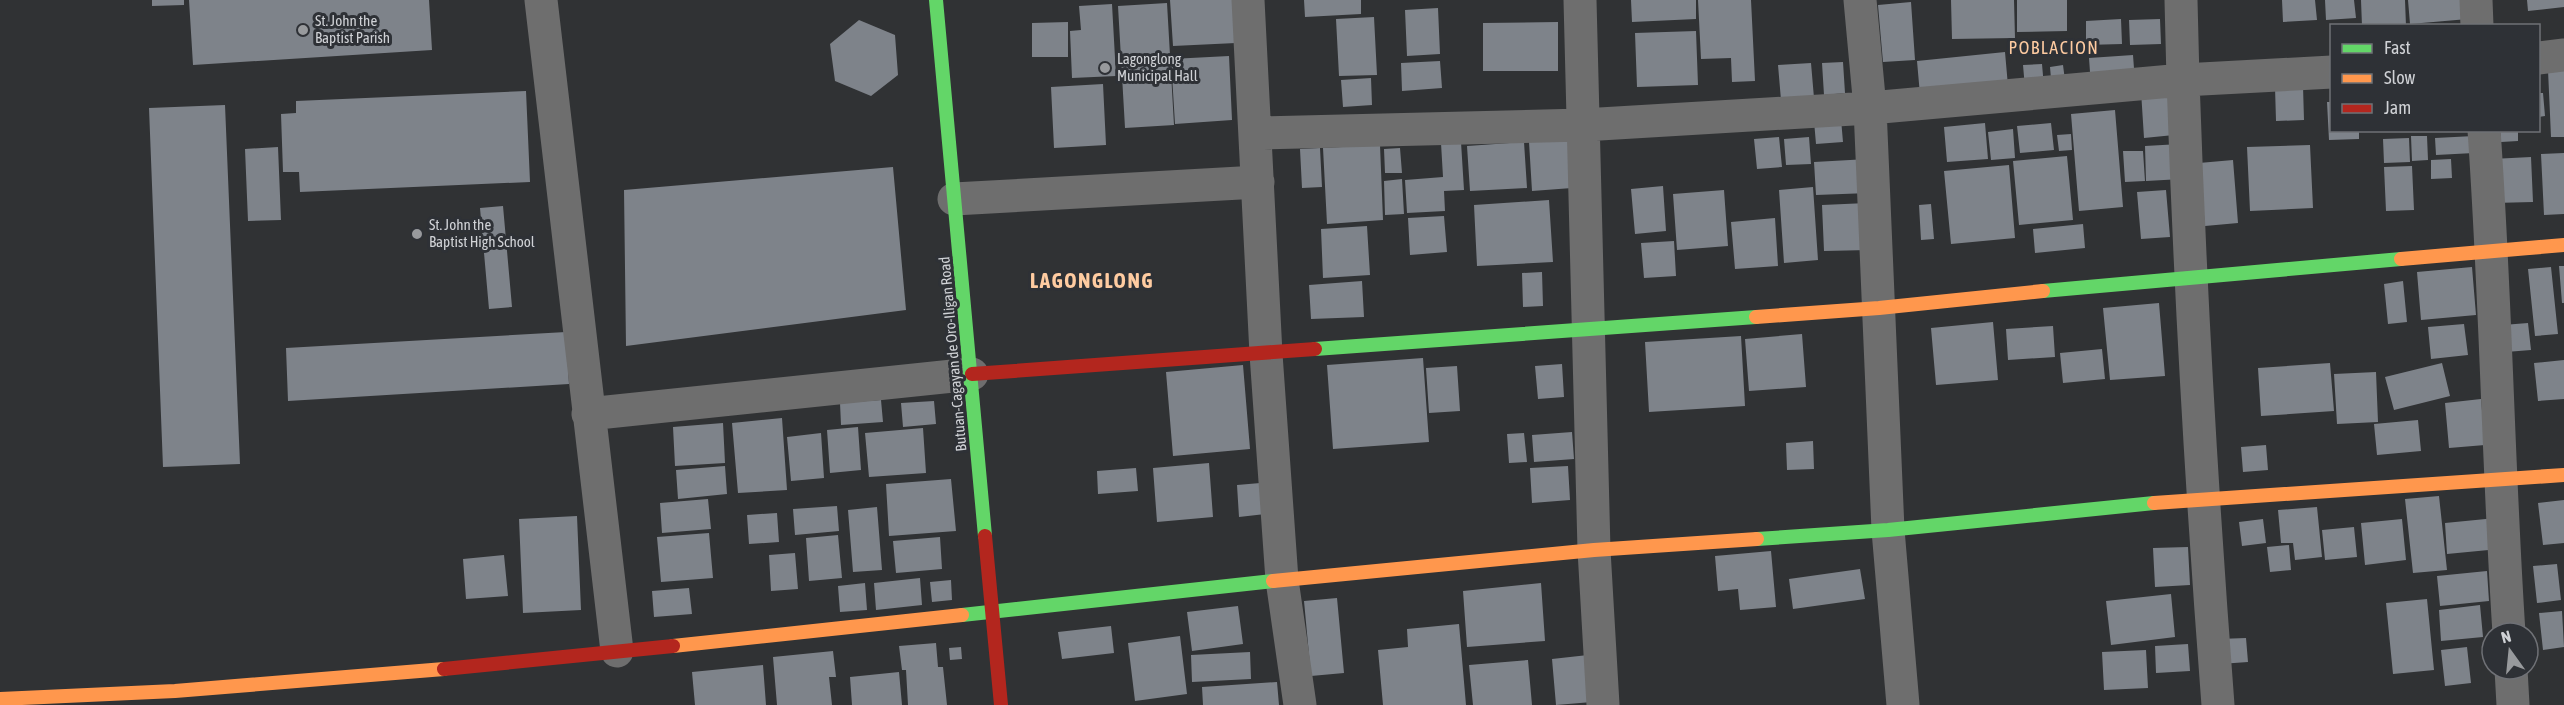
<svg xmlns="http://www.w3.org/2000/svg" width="2564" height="705" font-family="'Asap Condensed',sans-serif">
<rect width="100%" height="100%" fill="#303234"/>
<!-- building -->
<path fill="#7e838a" d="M 152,0 L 184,0 L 184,5 L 152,6 Z
M 189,0 L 429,0 L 432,50 L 193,65 Z
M 1170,0 L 1234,0 L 1236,43 L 1173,46 Z
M 1304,0 L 1361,0 L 1361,14 L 1305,17 Z
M 1631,0 L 1696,0 L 1696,19 L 1632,22 Z
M 1698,0 L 1751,0 L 1755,81 L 1732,82 L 1731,58 L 1701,59 Z
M 1951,0 L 2014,0 L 2015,38 L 1952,39 Z
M 2017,0 L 2067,0 L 2067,31 L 2017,32 Z
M 2282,0 L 2315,0 L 2317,20 L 2283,22 Z
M 2325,0 L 2354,0 L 2356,18 L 2326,20 Z
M 2361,0 L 2405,0 L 2406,26 L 2362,26 Z
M 2408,0 L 2466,0 L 2468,19 L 2410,24 Z
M 2527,0 L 2564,0 L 2564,7 L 2528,11 Z
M 1911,2 L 1915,60 L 1883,62 L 1878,5 Z
M 1167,3 L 1174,125 L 1125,128 L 1118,6 Z
M 1112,4 L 1116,76 L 1072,78 L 1070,31 L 1081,30 L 1079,6 Z
M 1438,8 L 1440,54 L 1407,56 L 1405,10 Z
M 1374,17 L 1377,75 L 1339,76 L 1336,19 Z
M 2121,19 L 2122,44 L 2086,45 L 2086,21 Z
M 2160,19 L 2161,44 L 2130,45 L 2129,20 Z
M 859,20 L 895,35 L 898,75 L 871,96 L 835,81 L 830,44 Z
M 1068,22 L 1068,57 L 1032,57 L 1032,23 Z
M 1558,22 L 1558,71 L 1483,71 L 1483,23 Z
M 1696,31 L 1698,85 L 1637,87 L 1635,33 Z
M 2005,52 L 2008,86 L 1920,95 L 1917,61 Z
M 2133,55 L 2135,82 L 2091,86 L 2089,58 Z
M 1229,56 L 1232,120 L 1175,124 L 1171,59 Z
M 1440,61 L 1442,88 L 1402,91 L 1401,63 Z
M 1843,62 L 1845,93 L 1824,95 L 1822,63 Z
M 1811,63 L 1814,98 L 1781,100 L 1778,65 Z
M 2042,64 L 2044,87 L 2025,88 L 2023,65 Z
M 2063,65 L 2066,88 L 2052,90 L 2050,67 Z
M 2564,69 L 2564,137 L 2551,137 L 2548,70 Z
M 1371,78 L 1372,105 L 1343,107 L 1341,80 Z
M 1103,84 L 1106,145 L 1054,148 L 1051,87 Z
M 2303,86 L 2304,120 L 2276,121 L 2275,87 Z
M 2170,88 L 2174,135 L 2144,138 L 2141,91 Z
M 526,91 L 530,182 L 300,192 L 299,172 L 283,172 L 281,114 L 296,113 L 296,101 Z
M 2538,93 L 2543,93 L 2545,116 L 2538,117 Z
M 2327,102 L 2332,102 L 2332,130 L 2359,130 L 2359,139 L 2329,140 Z
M 225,105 L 240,464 L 163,467 L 149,108 Z
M 2115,110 L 2123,207 L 2079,211 L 2071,114 Z
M 1841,119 L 1843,142 L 1816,144 L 1814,121 Z
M 1985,123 L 1988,159 L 1947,162 L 1944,127 Z
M 2051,123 L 2054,150 L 2020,153 L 2017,126 Z
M 2013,129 L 2015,158 L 1991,160 L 1988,132 Z
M 2500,130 L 2518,130 L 2518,141 L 2501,142 Z
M 2071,134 L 2072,150 L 2059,151 L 2057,135 Z
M 2411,136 L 2427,136 L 2428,160 L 2412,161 Z
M 2474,136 L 2474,153 L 2436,155 L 2435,138 Z
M 1779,137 L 1782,167 L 1757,169 L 1754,139 Z
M 1809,137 L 1811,164 L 1786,165 L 1784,139 Z
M 2409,138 L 2410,162 L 2384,163 L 2383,139 Z
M 1569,140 L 1572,188 L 1532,191 L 1529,142 Z
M 1461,142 L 1464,190 L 1444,191 L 1445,211 L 1407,213 L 1405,180 L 1443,177 L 1441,143 Z
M 1524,142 L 1527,188 L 1470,191 L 1467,146 Z
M 2180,144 L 2182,179 L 2146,181 L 2145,146 Z
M 1380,145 L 1383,220 L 1327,224 L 1323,148 Z
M 2310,145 L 2313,208 L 2250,211 L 2247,147 Z
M 278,147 L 281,220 L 248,221 L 245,149 Z
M 1320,148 L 1322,187 L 1302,188 L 1300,149 Z
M 1400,148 L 1402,173 L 1385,173 L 1384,149 Z
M 2123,151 L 2143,151 L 2145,181 L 2125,182 Z
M 2564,153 L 2564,214 L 2544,215 L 2541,154 Z
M 2067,156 L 2073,220 L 2019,225 L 2013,161 Z
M 2531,157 L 2533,202 L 2494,203 L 2492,159 Z
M 1868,159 L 1869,193 L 1816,195 L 1814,162 Z
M 2451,159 L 2452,178 L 2431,179 L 2431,160 Z
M 2233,160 L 2238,223 L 2205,226 L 2199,163 Z
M 2009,165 L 2015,238 L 1951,244 L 1944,171 Z
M 2412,166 L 2414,210 L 2386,211 L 2384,167 Z
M 893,167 L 906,310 L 626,346 L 624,190 Z
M 1402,179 L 1404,214 L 1385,215 L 1384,181 Z
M 1663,186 L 1666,231 L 1635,234 L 1631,189 Z
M 1813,187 L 1818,260 L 1784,263 L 1779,190 Z
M 1724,190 L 1728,246 L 1677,250 L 1673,194 Z
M 2166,190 L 2170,237 L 2141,239 L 2137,192 Z
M 1549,200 L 1553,262 L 1477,266 L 1474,205 Z
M 1867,203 L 1869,250 L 1824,251 L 1822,205 Z
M 1931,204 L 1934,239 L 1921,240 L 1919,205 Z
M 503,206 L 512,307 L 489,309 L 480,208 Z
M 1444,216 L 1447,252 L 1410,255 L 1408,218 Z
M 1775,218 L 1778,266 L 1735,269 L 1731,222 Z
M 2083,224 L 2085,248 L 2035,253 L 2033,229 Z
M 1367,226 L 1370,275 L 1323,278 L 1321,229 Z
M 1674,241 L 1676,276 L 1644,278 L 1641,243 Z
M 2559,266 L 2564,266 L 2564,303 L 2562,303 Z
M 2472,267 L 2476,315 L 2421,320 L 2417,272 Z
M 2551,267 L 2558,334 L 2535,336 L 2528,269 Z
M 1542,272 L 1543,306 L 1523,307 L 1522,273 Z
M 1362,281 L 1364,317 L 1311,319 L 1309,285 Z
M 2403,281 L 2407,322 L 2388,324 L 2384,284 Z
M 2159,303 L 2165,376 L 2110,380 L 2103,308 Z
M 1993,322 L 1998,380 L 1936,385 L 1931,328 Z
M 2528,323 L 2531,350 L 2506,352 L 2503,325 Z
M 2464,324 L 2468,355 L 2431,359 L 2428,327 Z
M 2053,326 L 2055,357 L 2008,360 L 2006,329 Z
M 566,332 L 569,384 L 288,401 L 286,348 Z
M 1802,334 L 1806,387 L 1749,391 L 1745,339 Z
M 1741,336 L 1745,406 L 1649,412 L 1645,342 Z
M 2102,349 L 2105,379 L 2063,383 L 2060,353 Z
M 1423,358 L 1429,442 L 1333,449 L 1327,365 Z
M 2564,360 L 2564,399 L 2538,401 L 2534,363 Z
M 2330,363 L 2334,411 L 2261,416 L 2258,368 Z
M 2442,363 L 2450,396 L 2394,410 L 2385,377 Z
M 1562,364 L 1564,397 L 1538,399 L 1535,366 Z
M 1243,365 L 1250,449 L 1173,456 L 1166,372 Z
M 1457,366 L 1460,411 L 1429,413 L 1426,368 Z
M 2376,372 L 2378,422 L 2337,424 L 2334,374 Z
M 2481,399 L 2485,445 L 2449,448 L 2445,403 Z
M 881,400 L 883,422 L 841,425 L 840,403 Z
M 934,401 L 936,424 L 903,427 L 901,403 Z
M 782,418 L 787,490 L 738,493 L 732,423 Z
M 2418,420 L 2421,451 L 2377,455 L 2374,424 Z
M 723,423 L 725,463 L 675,466 L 673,427 Z
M 858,427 L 861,470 L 830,473 L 827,430 Z
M 923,428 L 926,473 L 869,477 L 865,433 Z
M 1572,432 L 1574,459 L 1534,462 L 1532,435 Z
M 821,433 L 824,478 L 791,481 L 787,437 Z
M 1524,433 L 1527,462 L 1509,463 L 1507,434 Z
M 1813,441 L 1814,469 L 1787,470 L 1786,443 Z
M 2266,445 L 2268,470 L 2243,472 L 2241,447 Z
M 1209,463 L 1213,517 L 1157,522 L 1153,468 Z
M 725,466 L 727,494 L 678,499 L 676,470 Z
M 1568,466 L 1570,500 L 1532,503 L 1530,468 Z
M 1136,468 L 1138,491 L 1098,494 L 1097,471 Z
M 951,479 L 956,531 L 889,536 L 886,484 Z
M 1272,482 L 1275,513 L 1239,517 L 1237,485 Z
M 2439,496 L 2447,570 L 2413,573 L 2405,499 Z
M 708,499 L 711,529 L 662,533 L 660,503 Z
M 2564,500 L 2564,543 L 2543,545 L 2538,503 Z
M 837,506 L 839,531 L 795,535 L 793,509 Z
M 877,507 L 882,570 L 853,572 L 848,510 Z
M 2317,507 L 2322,557 L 2295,560 L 2293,543 L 2281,543 L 2278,510 Z
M 777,513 L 779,542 L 749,544 L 747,515 Z
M 577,516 L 581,610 L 523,613 L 519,519 Z
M 2496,518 L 2499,549 L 2447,554 L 2445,523 Z
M 2263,519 L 2266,543 L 2242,546 L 2239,522 Z
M 2402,519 L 2406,560 L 2365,565 L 2361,523 Z
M 2354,527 L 2357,557 L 2325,560 L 2322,530 Z
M 709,533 L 713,578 L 661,582 L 657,537 Z
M 838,535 L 842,578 L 809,581 L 806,538 Z
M 940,537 L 942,569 L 896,573 L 893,541 Z
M 2289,545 L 2291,570 L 2270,572 L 2267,547 Z
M 2188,547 L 2190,585 L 2155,587 L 2153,548 Z
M 1771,551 L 1776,607 L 1740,610 L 1738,589 L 1718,591 L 1715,556 Z
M 795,553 L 798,589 L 771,591 L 769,555 Z
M 504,555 L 508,596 L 466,599 L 463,559 Z
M 2557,564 L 2561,600 L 2537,603 L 2533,566 Z
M 1860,569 L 1865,599 L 1793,609 L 1789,579 Z
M 2487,571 L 2489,601 L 2440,606 L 2437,576 Z
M 920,578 L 922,605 L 876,610 L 874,583 Z
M 951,580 L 952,600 L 932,602 L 930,582 Z
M 865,583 L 867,610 L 840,612 L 838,586 Z
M 1541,583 L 1545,641 L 1467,647 L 1463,591 Z
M 689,588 L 692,614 L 654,617 L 652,591 Z
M 2171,594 L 2175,637 L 2111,645 L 2106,601 Z
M 1337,598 L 1344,673 L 1311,676 L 1304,601 Z
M 2427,599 L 2434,670 L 2393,674 L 2386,603 Z
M 2480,605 L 2483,637 L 2441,641 L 2439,610 Z
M 1238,606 L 1243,644 L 1192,651 L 1187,612 Z
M 2562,611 L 2564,647 L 2543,650 L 2539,613 Z
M 1459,624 L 1466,705 L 1383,705 L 1378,650 L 1408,647 L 1407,629 Z
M 1111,626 L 1114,653 L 1062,659 L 1058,632 Z
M 1180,636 L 1187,694 L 1135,701 L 1128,643 Z
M 2246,638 L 2248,662 L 2220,664 L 2219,639 Z
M 936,643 L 938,667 L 943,667 L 947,705 L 908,705 L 906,670 L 902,670 L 899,646 Z
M 2188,644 L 2190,671 L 2156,673 L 2155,646 Z
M 961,647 L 962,659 L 950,660 L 949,648 Z
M 2467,647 L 2471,683 L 2445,686 L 2441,650 Z
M 2146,650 L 2148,688 L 2104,690 L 2102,652 Z
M 833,651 L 836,677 L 829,677 L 832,705 L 777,705 L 773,657 Z
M 1250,652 L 1251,679 L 1192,682 L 1191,655 Z
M 1588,655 L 1592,702 L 1556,705 L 1552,659 Z
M 1528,660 L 1532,705 L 1473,705 L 1469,665 Z
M 763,665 L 766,705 L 695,705 L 692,672 Z
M 899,672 L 902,705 L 852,705 L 850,677 Z
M 1277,682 L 1279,705 L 1203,705 L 1202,687 Z"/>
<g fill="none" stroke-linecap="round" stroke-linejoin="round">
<!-- street -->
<path stroke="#6e6e6e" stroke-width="33" d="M 541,0 L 617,651
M 1248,0 L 1266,354 L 1282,580 L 1300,705
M 1580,0 L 1594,550 L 1603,705
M 1860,0 L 1870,108 L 1888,530 L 1903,705
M 2181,0 L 2183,80 L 2332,72
M 2476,0 L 2477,26
M 2538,58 L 2564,55
M 2484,130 C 2496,298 2498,466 2509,633
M 1255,133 L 1583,125 L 1870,108 L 2183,80 C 2190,289 2202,497 2218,705
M 954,199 L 1258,182
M 588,414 L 972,374
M 2511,669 L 2513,705"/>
<!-- fast -->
<path stroke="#63d668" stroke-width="14" d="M 936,0 L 985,536
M 2043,291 L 2401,259
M 1315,349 L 1756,317
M 1757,539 L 1888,530 L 2154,503
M 962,615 L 1273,581"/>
<!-- slow -->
<path stroke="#ff974d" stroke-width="14" d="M 2401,259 L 2564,245
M 1756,317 L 1879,308 L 2043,291
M 2154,503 L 2564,475
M 1273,581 L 1594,550 L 1757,539
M 673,646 L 962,615
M 0,699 L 175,691 L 444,669"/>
<!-- jam -->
<path stroke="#b3261e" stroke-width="14" d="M 972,374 L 1315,349
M 985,536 L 1001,705
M 444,669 L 673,646"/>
</g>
<!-- markers -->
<g fill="#989a9d" stroke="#2e3136" stroke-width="2">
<circle cx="303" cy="30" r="6"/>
<circle cx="1105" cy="68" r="6"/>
<circle cx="417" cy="234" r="6"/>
</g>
<g text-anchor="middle" stroke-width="6" stroke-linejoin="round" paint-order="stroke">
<!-- poi labels -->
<g font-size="15" fill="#d0d2d6" stroke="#2e3136" text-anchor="start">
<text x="315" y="26">St. John the<tspan x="315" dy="17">Baptist Parish</tspan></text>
<text x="1117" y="64">Lagonglong<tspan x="1117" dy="17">Municipal Hall</tspan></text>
<text x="429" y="230">St. John the<tspan x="429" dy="17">Baptist High School</tspan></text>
</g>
<!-- street labels -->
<g font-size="15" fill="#d0d2d6" stroke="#2e3136">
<text transform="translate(953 354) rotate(-95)" y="5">Butuan-Cagayan de Oro-Iligan Road</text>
</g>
<!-- quarter labels -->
<g font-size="18" letter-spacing="1.5" fill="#fecba1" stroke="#2e3136">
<text x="2054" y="54">POBLACION</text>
</g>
<!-- district labels -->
<g font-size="21" font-weight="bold" letter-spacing="1.5" fill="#fecba1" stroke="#2e3136">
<text x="1092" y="288">LAGONGLONG</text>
</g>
</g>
<!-- legend -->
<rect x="2330" y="24" width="210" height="108" fill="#2e3136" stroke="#6f7176" stroke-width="1.5"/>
<rect x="2342" y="44" width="30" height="9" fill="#63d668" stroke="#6f7176" stroke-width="1.5"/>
<text x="2384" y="54" font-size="18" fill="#d0d2d6">Fast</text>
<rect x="2342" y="74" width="30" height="9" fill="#ff974d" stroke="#6f7176" stroke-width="1.5"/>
<text x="2384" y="84" font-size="18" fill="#d0d2d6">Slow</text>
<rect x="2342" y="104" width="30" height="9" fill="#b3261e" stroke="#6f7176" stroke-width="1.5"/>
<text x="2384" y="114" font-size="18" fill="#d0d2d6">Jam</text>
<!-- north arrow -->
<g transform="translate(2510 651) rotate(345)"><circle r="28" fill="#2e3136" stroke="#6f7176" stroke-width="1.5"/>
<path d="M0-4.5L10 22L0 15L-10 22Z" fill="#989a9d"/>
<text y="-9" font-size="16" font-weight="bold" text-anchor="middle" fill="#d0d2d6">N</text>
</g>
</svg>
